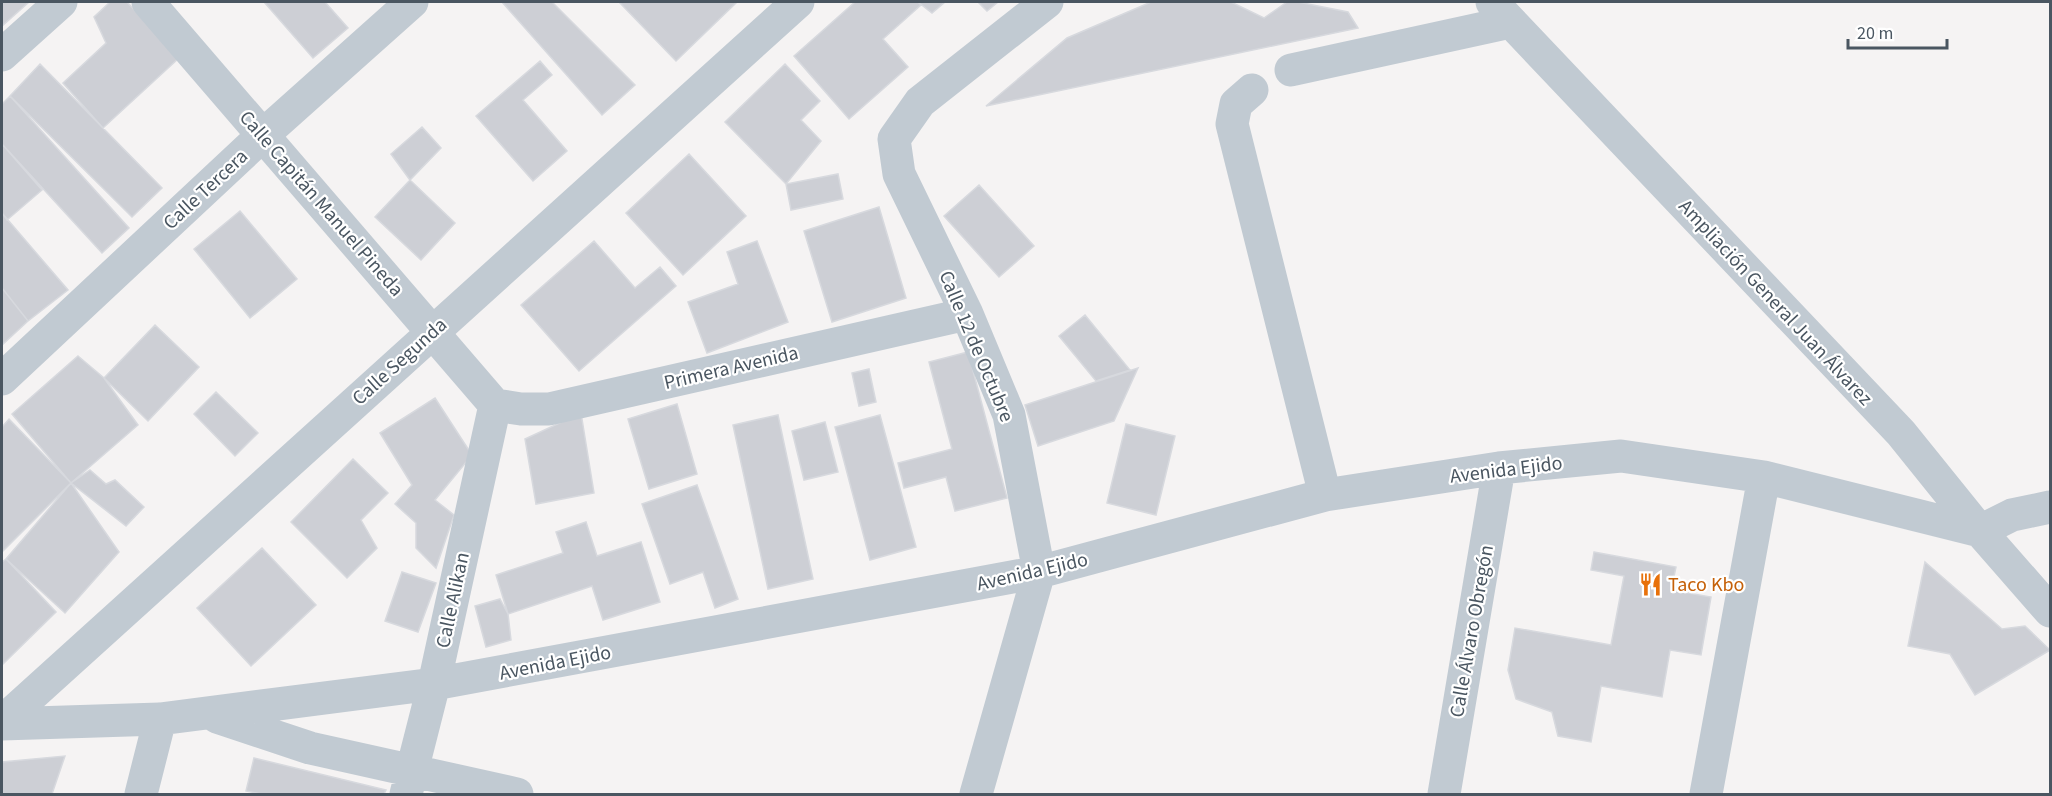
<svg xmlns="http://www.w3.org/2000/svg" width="2052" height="796" font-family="'Source Sans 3',sans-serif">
<rect width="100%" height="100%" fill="#f5f3f3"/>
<!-- building -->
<path fill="#cdcfd5" stroke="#d7d9de" stroke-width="1.5" d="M 2,2 L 29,2 L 2,26 Z
M 110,2 L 127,2 L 179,58 L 103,128 L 63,83 L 106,43 L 94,17 Z
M 264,2 L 325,2 L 348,28 L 313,58 Z
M 502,2 L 552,2 L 635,85 L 602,115 Z
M 619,2 L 737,2 L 676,61 Z
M 855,2 L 918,2 L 921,5 L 883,39 L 908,67 L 849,119 L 794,56 Z
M 918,2 L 945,2 L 932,13 Z
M 978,2 L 998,2 L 987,11 Z
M 1151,2 L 1231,2 L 1264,18 L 1287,2 L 1298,2 L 1348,12 L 1358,28 L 986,106 L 1067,38 Z
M 540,61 L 552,75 L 523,100 L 567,151 L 533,181 L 476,116 Z
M 40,64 L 162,188 L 132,217 L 10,96 Z
M 785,64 L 820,101 L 801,120 L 821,141 L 786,184 L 725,122 Z
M 10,96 L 129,228 L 102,253 L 2,144 L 2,104 Z
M 422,127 L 441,148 L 410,180 L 391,154 Z
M 2,144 L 42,190 L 7,220 L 2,213 Z
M 689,154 L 746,216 L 683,275 L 626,213 Z
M 838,174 L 843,199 L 791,210 L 786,184 Z
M 410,180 L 455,223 L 421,260 L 375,217 Z
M 979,185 L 1034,246 L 999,277 L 944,216 Z
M 879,207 L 906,298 L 832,322 L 804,231 Z
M 240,211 L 297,279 L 250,318 L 194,249 Z
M 2,213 L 68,290 L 28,321 L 2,288 Z
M 594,241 L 635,288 L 660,267 L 676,286 L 579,371 L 521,305 Z
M 757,241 L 788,322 L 707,353 L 688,302 L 738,284 L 727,252 Z
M 2,288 L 28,321 L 2,345 Z
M 1085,315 L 1130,370 L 1096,381 L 1059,336 Z
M 155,325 L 199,367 L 148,421 L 104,378 Z
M 968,352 L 1007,498 L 955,511 L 946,477 L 904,488 L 898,463 L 952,449 L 929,362 Z
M 78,356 L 104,378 L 138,425 L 71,483 L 12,414 Z
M 1138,368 L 1114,421 L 1038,446 L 1025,405 Z
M 869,369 L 876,402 L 859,406 L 852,373 Z
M 216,392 L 258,433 L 235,456 L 194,414 Z
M 435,398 L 472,455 L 435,500 L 454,515 L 436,568 L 416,548 L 416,523 L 395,504 L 412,485 L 380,433 Z
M 677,404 L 697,474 L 649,489 L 628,419 Z
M 581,413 L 594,493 L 536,504 L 525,439 Z
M 778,415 L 813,579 L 768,589 L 733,425 Z
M 880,415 L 916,547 L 870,560 L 835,427 Z
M 9,419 L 71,483 L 2,552 L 2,427 Z
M 825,422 L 838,472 L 804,480 L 792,431 Z
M 1126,424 L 1175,436 L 1156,515 L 1107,503 Z
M 353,459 L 388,493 L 361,520 L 377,548 L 347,578 L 291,522 Z
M 90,470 L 106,484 L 115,480 L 144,507 L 126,526 L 71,483 Z
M 71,483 L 119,552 L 65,613 L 6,559 Z
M 697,485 L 738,599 L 715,608 L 703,572 L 670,584 L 642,504 Z
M 586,522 L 597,556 L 641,542 L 660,602 L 603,620 L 592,586 L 508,614 L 496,575 L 563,553 L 556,532 Z
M 262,548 L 316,605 L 251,666 L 197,608 Z
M 1594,552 L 1676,567 L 1671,590 L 1711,597 L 1701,655 L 1670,650 L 1662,697 L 1601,686 L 1591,742 L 1558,736 L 1552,712 L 1516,699 L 1508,670 L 1515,628 L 1611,645 L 1624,576 L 1591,570 Z
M 6,559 L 56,612 L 2,665 L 2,562 Z
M 1925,562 L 2002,629 L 2025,626 L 2050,650 L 1975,695 L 1950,654 L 1908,646 Z
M 402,572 L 436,583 L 418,632 L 385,621 Z
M 500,599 L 508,614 L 511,640 L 486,647 L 475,606 Z
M 65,756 L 52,794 L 2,794 L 2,762 Z
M 254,758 L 386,790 L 384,794 L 261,794 L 246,791 Z"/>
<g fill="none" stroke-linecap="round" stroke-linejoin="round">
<!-- minor -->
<path stroke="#c1cad2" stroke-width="33" d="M 148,2 L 495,405
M 1492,2 L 1901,433 L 1980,531 L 2050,611
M 2,55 L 61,2
M 1291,70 L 1511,22
M 1252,90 L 1236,104 L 1232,124 L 1325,495
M 2,379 L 263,135 L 412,2
M 495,405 L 521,409 L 549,409 L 967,314
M 217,717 L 310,748 L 517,794
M 2,722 L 798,2
M 2,724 L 160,719 L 434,684 L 1039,572 L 1325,495 L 1499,468 L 1621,456 L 1764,477 L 1980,531 L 2012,515 L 2050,507
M 141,794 L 160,719
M 406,794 L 434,684 L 495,405
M 976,794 L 1039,572 L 1009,415 L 967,314 L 899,174 L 894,139 L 920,102 L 1047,2
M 1444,794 L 1499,468
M 1706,794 L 1764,477"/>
</g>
<!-- icons -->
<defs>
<symbol id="restaurant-bare" viewBox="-9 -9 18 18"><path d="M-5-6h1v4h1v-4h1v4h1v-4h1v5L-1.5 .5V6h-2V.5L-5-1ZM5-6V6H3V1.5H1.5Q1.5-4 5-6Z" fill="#e8710a" stroke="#fff" stroke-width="2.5" paint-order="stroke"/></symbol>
</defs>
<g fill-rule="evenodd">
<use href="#restaurant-bare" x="1634" y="568" width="33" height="33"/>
</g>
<g text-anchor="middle" stroke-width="4.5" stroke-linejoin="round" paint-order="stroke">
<!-- street labels -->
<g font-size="20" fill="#4a5661" stroke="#fff">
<text transform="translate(205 189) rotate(-43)" y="7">Calle Tercera</text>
<text transform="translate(322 203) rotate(49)" y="7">Calle Capitán Manuel Pineda</text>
<text transform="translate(1776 302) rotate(47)" y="7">Ampliación General Juan Álvarez</text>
<text transform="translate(977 346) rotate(67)" y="7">Calle 12 de Octubre</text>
<text transform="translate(399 361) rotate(-42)" y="7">Calle Segunda</text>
<text transform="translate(731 367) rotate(-13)" y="7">Primera Avenida</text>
<text transform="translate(1506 469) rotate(-7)" y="7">Avenida Ejido</text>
<text transform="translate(1032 571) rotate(-13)" y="7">Avenida Ejido</text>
<text transform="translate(452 600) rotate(-78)" y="7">Calle Alikan</text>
<text transform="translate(1471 631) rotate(-80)" y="7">Calle Álvaro Obregón</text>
<text transform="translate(555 662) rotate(-11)" y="7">Avenida Ejido</text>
</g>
<!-- food labels -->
<g font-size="20" fill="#c56008" stroke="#fff" text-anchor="start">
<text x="1668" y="591">Taco Kbo</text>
</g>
</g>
<!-- border -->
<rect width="2052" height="796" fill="none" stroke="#4a5661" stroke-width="6"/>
<!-- scale -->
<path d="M1848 39v9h99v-9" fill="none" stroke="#4a5661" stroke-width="3"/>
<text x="1857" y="39" font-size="18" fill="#4a5661" stroke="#ffffff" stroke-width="4.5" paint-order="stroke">20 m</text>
</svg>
